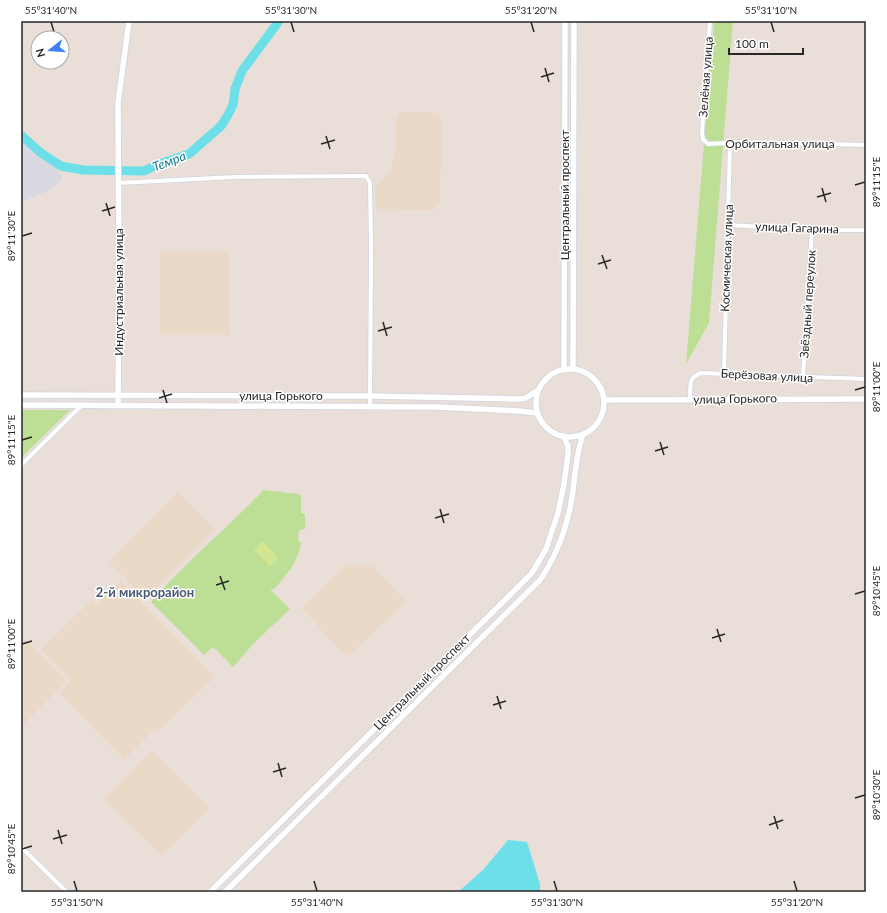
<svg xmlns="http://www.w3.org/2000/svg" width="887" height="913" font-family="Lato,sans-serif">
<rect width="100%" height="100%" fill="#e9dfd8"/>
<!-- industrial -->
<path fill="#dad9e1" d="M 21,141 L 28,144 L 57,169 L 63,179 L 51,190 L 21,202 Z"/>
<!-- education -->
<path fill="#ebd9c7" d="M 400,112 L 435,112 L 440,115 L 442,122 L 440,203 L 434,210 L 376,209 L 375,185 L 382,181 L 388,173 L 392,165 L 395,155 L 396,144 L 396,119 Z
M 160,251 L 229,251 L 229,335 L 160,335 Z
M 177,492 L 215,530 L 145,599 L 109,561 Z
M 346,565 L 372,565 L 406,602 L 347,657 L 301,608 Z
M 121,581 L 215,677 L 158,732 L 155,729 L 124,760 L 59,693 L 71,680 L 41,650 L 92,600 L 97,604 Z
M 21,635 L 67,681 L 23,725 L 21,722 Z
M 152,750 L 210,808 L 162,856 L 104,799 Z"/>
<!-- green -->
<path fill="#bcdf95" d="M 714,21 L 733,21 L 709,323 L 686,364 Z
M 21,410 L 70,410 L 21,458 Z
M 264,490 L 299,494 L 301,496 L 301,513 L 305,514 L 305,529 L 299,530 L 298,541 L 301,542 C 300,559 286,576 274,589 L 270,589 L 290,609 L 254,643 L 233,667 L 213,647 L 204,655 L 151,602 C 186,562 227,528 264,490 Z"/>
<!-- pitch -->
<path fill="#d2e691" d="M 262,541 L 279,558 L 270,566 L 254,550 Z"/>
<!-- water -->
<path fill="#6ddfe9" d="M 508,840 L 527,842 L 540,884 L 540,892 L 458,892 L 483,870 Z"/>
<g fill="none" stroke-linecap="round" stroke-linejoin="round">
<!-- river -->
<path stroke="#6ddfe9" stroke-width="9" d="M 21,135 L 41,153 L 61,166 L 83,170 L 144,171 L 159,164 L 189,154 L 221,126 L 228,115 L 233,105 L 235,89 L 242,71 L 279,21"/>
<defs>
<path id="street" d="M 710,21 L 702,132 L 703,139 L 708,144 L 744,142 L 866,145
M 118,183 L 235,177 L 366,176 L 370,183 L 371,245 L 370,407
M 729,225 L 812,230 L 866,230
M 724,373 L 730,143
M 803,377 L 812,230
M 690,400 C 691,387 687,378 701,373 L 866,379
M 21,465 L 81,406
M 21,847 L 67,892"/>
<path id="secondary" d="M 573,369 L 574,21
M536 403a34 34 0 1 1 68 0a34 34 0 1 1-68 0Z
M 564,370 L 565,21
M 21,395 L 370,396 L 519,399 L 526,398 L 538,390
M 604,400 L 866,399
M 21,405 L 436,407 L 519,411 L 537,413
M 118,406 L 119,285 L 118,103 L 129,21
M 210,892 L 532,573 L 546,549 L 558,513 L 564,484 L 568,454 L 568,446 L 564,437
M 225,892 L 540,580 C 557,555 567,527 572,498 C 575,476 576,455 583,434"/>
</defs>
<!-- street casing -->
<use href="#street" stroke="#ced4e0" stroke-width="5.5"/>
<!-- secondary casing -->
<use href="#secondary" stroke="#ced4e0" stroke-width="7"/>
<!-- street -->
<use href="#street" stroke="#fff" stroke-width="4"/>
<!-- secondary -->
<use href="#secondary" stroke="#fff" stroke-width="5.5"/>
</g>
<!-- ticks -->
<path fill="none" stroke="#272727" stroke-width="1.5" d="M 51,22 L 54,32M 291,22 L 294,32M 531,22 L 534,32M 771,22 L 774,32M 545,68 L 549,82M 541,77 L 554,73M 326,136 L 330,149M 321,144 L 335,140M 855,185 L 865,182M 822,188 L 826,202M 817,197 L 831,193M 106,203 L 110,216M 102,211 L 115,207M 22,236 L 32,233M 602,255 L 607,269M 598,264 L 611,260M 383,322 L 387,336M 378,331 L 392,327M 163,390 L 167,403M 855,390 L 865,387M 159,398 L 172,394M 22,440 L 32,437M 660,442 L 664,455M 655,451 L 668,447M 440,509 L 444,523M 435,518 L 449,514M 220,576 L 225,590M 216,585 L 229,581M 855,594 L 865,591M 717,629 L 721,642M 712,638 L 725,634M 22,644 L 32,641M 497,696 L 501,709M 493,705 L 506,701M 278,763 L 282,777M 273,772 L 286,768M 855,798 L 865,795M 774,816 L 778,829M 769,825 L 783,820M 58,830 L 62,844M 53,839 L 67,835M 22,849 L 32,846M 74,881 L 77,891M 314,881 L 317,891M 554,881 L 557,891M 794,881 L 797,891"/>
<g text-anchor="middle" stroke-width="3" stroke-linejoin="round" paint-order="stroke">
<!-- street labels -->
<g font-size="12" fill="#272727" stroke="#fff">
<text transform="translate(706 77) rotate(-86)" y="4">Зелёная улица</text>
<text x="780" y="148">Орбитальная улица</text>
<text transform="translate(565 195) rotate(-90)" y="4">Центральный проспект</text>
<text transform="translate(797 228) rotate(2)" y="4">улица Гагарина</text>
<text transform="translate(727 258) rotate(-88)" y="4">Космическая улица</text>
<text transform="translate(119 292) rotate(-90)" y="4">Индустриальная улица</text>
<text transform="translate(808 304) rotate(-86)" y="4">Звёздный переулок</text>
<text transform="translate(767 376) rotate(3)" y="4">Берёзовая улица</text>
<text x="281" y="400">улица Горького</text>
<text transform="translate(735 399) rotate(-1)" y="4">улица Горького</text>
<text transform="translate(422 682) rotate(-45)" y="4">Центральный проспект</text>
</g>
<!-- water labels -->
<g font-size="13" font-style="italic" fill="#117b90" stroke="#fff">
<text transform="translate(169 161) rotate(-21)" y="5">Темра</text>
</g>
<!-- neighbourhood labels -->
<g font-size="13" font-weight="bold" fill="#495975" stroke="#fff">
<text x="145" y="597">2-й микрорайон</text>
</g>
</g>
<!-- border -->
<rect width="887" height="913" fill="none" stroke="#ffffff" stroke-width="44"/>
<!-- north arrow -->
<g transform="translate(50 50) rotate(253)"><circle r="19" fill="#ffffff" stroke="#a9a9a9"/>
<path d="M0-3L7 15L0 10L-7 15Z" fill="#3c7ff3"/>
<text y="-6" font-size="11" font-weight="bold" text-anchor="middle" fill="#272727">N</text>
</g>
<!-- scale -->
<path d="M729 48v6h74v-6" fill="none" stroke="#272727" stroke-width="2"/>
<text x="735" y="48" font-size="12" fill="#272727" stroke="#ffffff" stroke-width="3" paint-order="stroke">100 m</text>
<rect x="22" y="22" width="843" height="869" fill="none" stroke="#272727" stroke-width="1.5"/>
<g font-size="10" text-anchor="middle" fill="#272727">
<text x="51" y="14">55°31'40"N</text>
<text x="291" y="14">55°31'30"N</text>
<text x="531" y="14">55°31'20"N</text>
<text x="771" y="14">55°31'10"N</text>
<text transform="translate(876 182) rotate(-90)" y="4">89°11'15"E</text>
<text transform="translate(11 236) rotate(-90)" y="4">89°11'30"E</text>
<text transform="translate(876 387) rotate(-90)" y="4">89°11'00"E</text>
<text transform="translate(11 440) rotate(-90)" y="4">89°11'15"E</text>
<text transform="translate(876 591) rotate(-90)" y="4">89°10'45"E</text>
<text transform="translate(11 644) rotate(-90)" y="4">89°11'00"E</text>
<text transform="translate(876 795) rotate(-90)" y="4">89°10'30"E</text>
<text transform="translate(11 849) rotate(-90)" y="4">89°10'45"E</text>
<text x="77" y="906">55°31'50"N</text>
<text x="317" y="906">55°31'40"N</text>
<text x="557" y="906">55°31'30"N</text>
<text x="797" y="906">55°31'20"N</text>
</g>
</svg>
